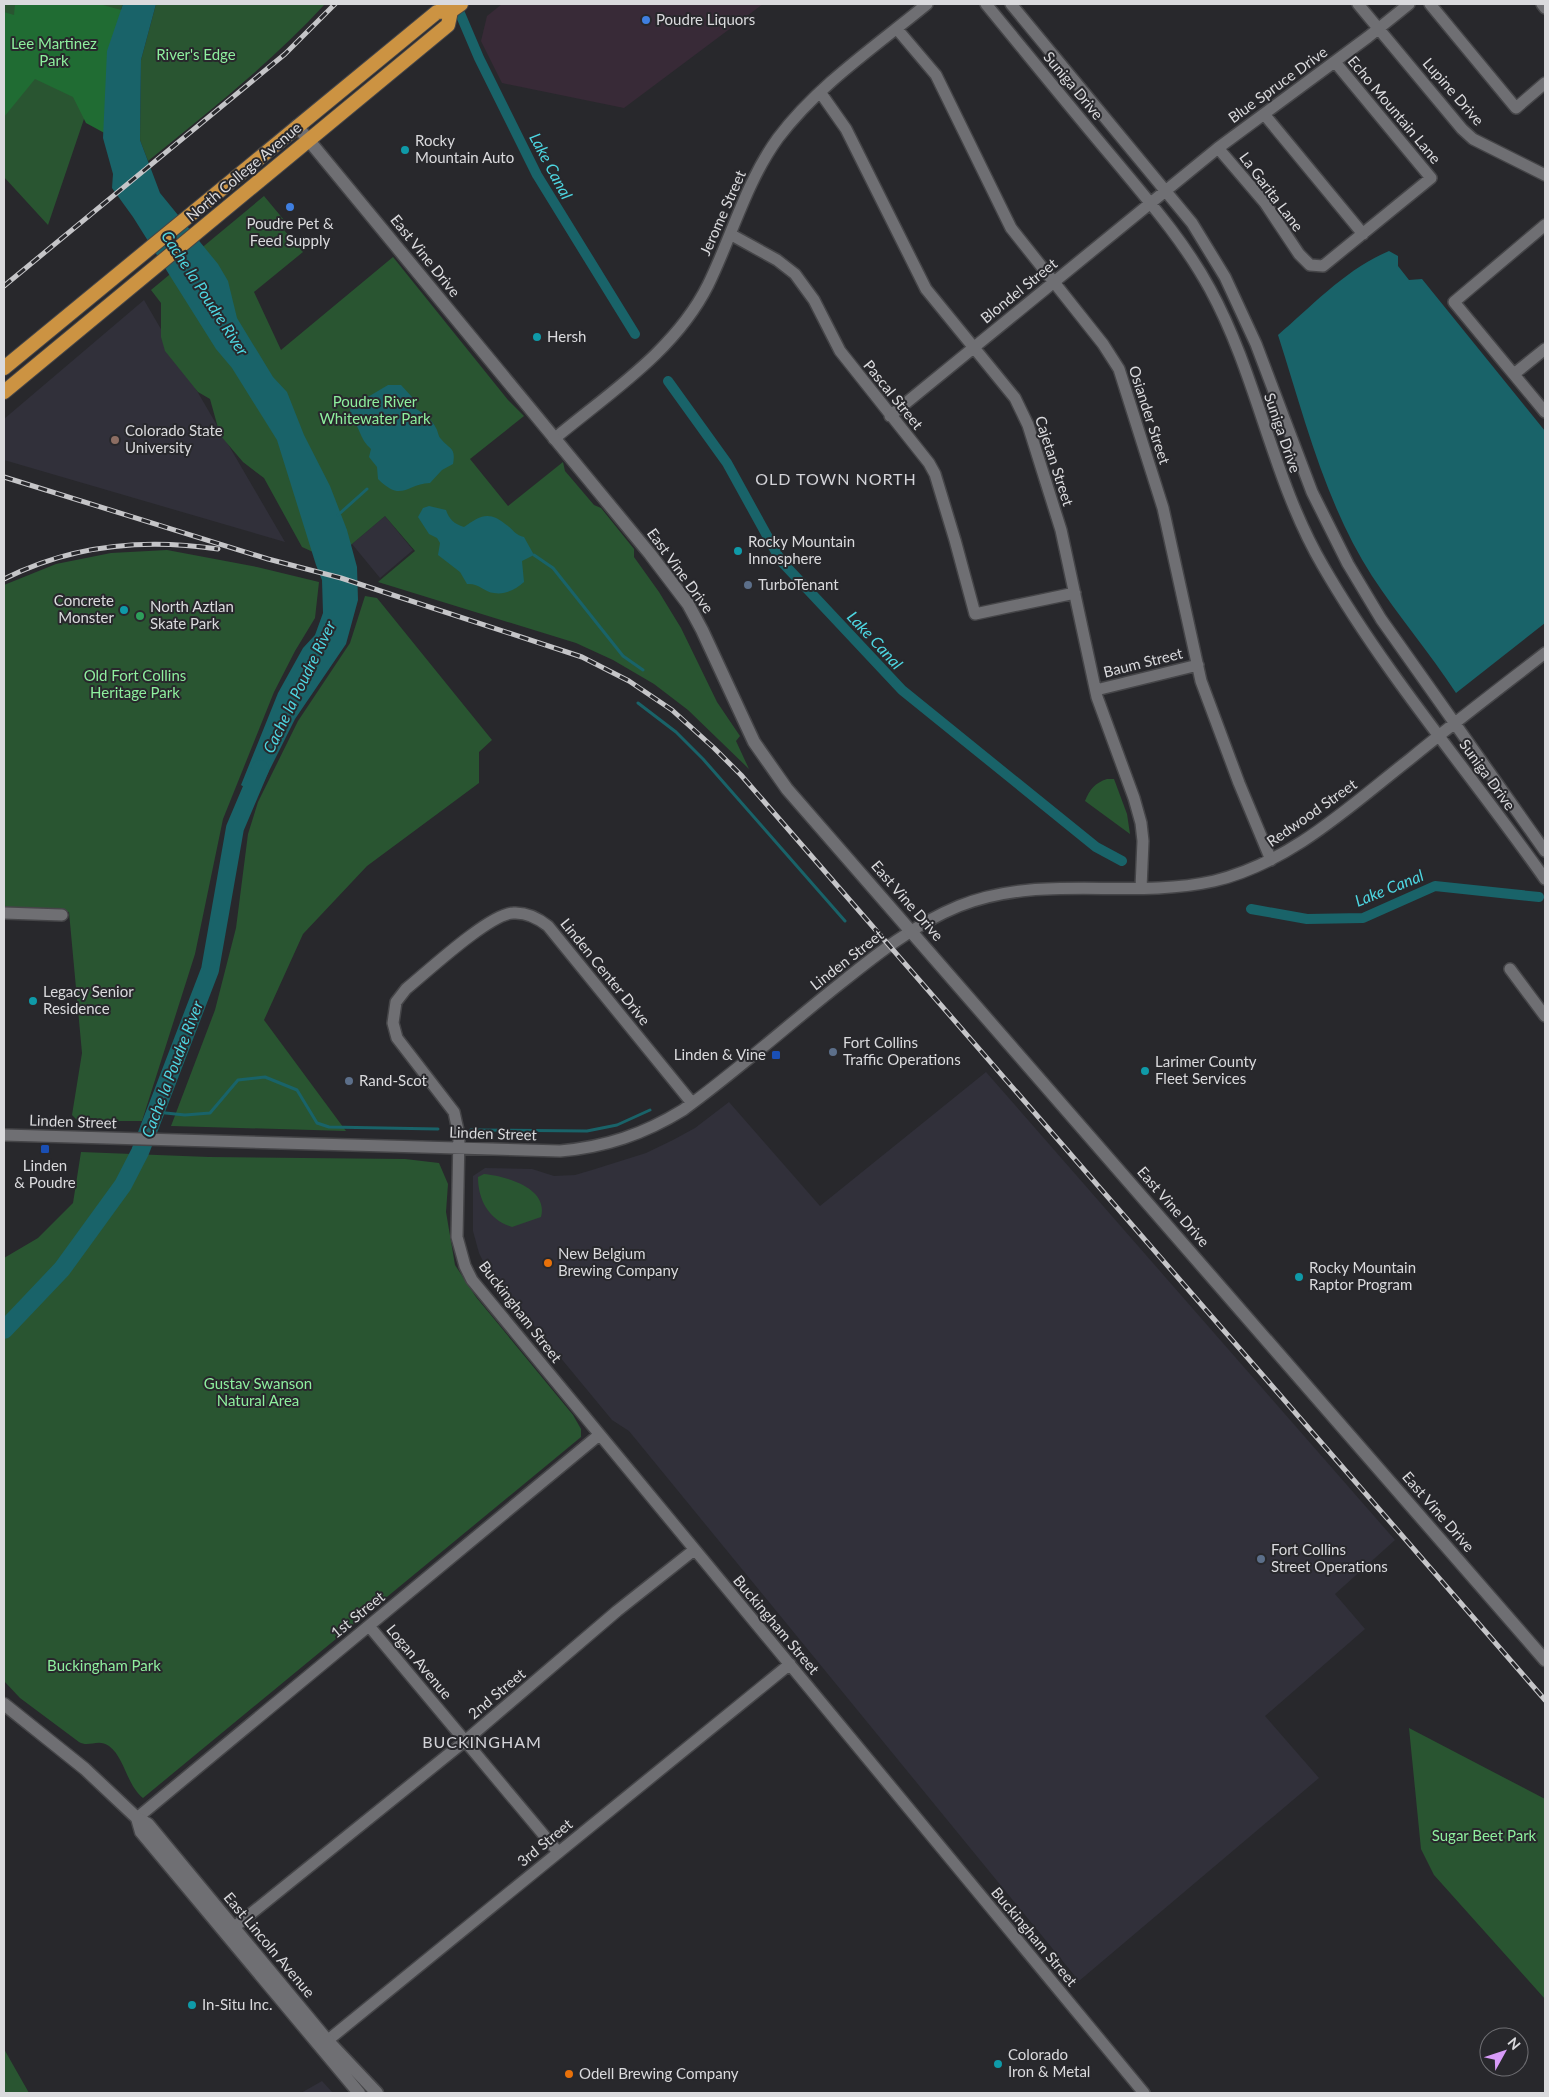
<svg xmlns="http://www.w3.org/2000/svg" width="1549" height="2097" font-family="Lato,sans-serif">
<rect width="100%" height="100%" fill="#28282c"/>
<!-- commercial -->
<path fill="#382a37" d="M 502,4 L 763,4 L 624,108 L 502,83 L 481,41 L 487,16 Z"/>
<!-- built -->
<path fill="#31303a" d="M 144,300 L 285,542 L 4,460 L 4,419 Z
M 385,516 L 413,550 L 380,578 L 352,544 Z
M 986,1072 L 1395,1540 L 1335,1594 L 1365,1629 L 1265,1716 L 1319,1778 L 1079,1981 L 629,1431 L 612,1420 L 487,1269 L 479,1253 L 473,1231 L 473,1176 L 485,1168 L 532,1169 L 554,1176 L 575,1175 L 592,1170 L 646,1153 L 673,1140 L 695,1128 L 729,1102 L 820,1206 Z
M 322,2081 L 333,2093 L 301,2093 Z"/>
<!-- green -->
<path fill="#295531" d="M 4,4 L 123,4 L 48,225 L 4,177 Z
M 156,4 L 325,4 C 272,62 209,111 148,161 L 140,140 L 141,60 Z
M 264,196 L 289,226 L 284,230 L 303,252 L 254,292 L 281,350 L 393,257 L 508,400 L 524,416 L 470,459 L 508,506 L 563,462 L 565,471 L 594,505 L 601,508 L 634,549 L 634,557 L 659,592 L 681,628 L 717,702 L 740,736 L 736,741 L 749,769 L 688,710 L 654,684 L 613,660 L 576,643 L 378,582 L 415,551 L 385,516 L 339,555 L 322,556 L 302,547 L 264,478 L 243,462 L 220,435 L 210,399 L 198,392 L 165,351 L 161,337 L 161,303 L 151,290 Z
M 167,550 L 257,567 L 319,582 L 315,618 L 295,651 L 274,692 L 223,819 L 195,954 L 142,1121 L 78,1121 L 72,1115 L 82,1053 L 69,912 L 4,908 L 4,585 L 56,564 L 111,553 Z
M 365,596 L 377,598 L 492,740 L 479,752 L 479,783 L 367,866 L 303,934 L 264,1020 L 346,1131 L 171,1126 L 215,1010 L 236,928 L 248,834 L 258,802 L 298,721 L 350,643 Z
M 1107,779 L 1114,779 L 1127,814 L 1130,834 L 1085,801 C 1090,789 1095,783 1107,779 Z
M 81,1152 L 209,1157 L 405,1159 L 439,1163 L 448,1184 L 446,1212 L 455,1265 L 476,1297 L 573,1415 L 581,1429 L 581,1437 L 143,1798 C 126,1784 125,1758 109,1746 C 98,1738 89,1748 79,1742 L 20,1698 L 4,1681 L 4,1258 L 38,1238 L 73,1203 Z
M 484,1174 C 504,1176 549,1187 541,1217 L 512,1227 C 489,1220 478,1200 478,1177 Z
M 1409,1728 L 1545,1799 L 1545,1999 L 1434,1875 L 1421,1849 Z
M 4,2049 L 29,2093 L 4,2093 Z"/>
<!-- forest -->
<path fill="#206c33" d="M 15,4 L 99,4 L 125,11 L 110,136 L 86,123 L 73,97 L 35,79 L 4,117 L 4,12 L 14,15 Z"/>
<!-- water -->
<path fill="#196369" d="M 123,4 L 156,4 L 141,60 L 140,140 L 160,193 L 218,264 L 228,281 L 237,318 L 273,377 L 287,392 L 304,435 L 330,486 L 347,530 L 357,567 L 358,600 L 346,644 L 295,719 L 257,795 L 241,785 L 278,693 L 303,648 L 315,635 L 323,613 L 322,580 L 316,565 L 277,440 L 232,368 L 216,349 L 133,217 L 112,188 L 113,174 L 103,138 L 107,51 Z
M 1389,251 L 1398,256 L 1398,266 L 1409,280 L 1422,279 L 1545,431 L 1545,623 L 1456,693 C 1430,653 1398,616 1372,576 C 1325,503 1304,416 1278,335 C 1313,305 1346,269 1389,251 Z
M 388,385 L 401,385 L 413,398 L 413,407 C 422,412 432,419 436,428 C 438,431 438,436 441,439 C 450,450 456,447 453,464 L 442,470 L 430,483 C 406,484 402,503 378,479 L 377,467 L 369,457 L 371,449 C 359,439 360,425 349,415 L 351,407 Z
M 429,506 L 446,510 C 449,519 454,524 464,527 C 481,515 489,510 508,526 C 514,531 516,535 524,537 L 534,555 L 522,561 L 524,582 C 516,589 506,595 494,593 C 484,592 479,583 467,584 L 460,572 L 438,555 L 440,543 L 437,538 L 429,534 L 418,517 L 423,508 Z"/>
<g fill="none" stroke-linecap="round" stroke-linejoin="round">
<!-- stream -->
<path stroke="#196369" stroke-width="3" d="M 338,515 L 367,489
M 534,555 L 553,568 L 623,656 L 643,670
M 638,703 L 676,732 L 703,759 L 845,921
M 156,1112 L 185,1115 L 210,1113 L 238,1080 L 265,1077 L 297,1090 L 317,1123 L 329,1127 L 438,1129
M 471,1130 L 587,1131 L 617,1125 L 650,1110"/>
<!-- canal -->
<path stroke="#196369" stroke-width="10" d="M 456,4 L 479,58 L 537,175 L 635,334
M 668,381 L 727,463 L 781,561 L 902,690 L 1096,847 L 1122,861
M 1251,909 L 1307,919 L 1363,918 L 1435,886 L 1539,897"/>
<!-- river -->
<path stroke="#196369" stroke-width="18" d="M 4,1330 L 62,1269 L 123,1185 L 140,1152 L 210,970 L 235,828 L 260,769"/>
<defs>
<path id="minor" d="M 986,4 C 1028,55 1070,107 1113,158 C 1147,199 1184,241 1210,289 C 1258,377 1272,479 1323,566 C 1387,677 1472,775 1545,879
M 1011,4 L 1192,223 L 1225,277 L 1256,344 L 1312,492 L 1348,564 L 1381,619 L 1545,851
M 1358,4 L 1462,129 L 1473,139 L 1545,175
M 1430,4 L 1516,108 L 1545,83
M 1542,4 L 1545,8
M 897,29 L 936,75 L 1011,228 L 1103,344 L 1119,369 L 1163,508 L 1201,681 L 1239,783 L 1271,860
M 820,92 L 846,129 L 926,289 L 1015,398 L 1028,425 L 1061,530 L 1097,697 L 1134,798 L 1141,823 L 1143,841 L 1141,888
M 1264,114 L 1363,234
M 1218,148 L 1265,203 L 1299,254 L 1310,265 L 1323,266 L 1431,178 L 1335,62
M 1545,225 L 1454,302 L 1545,412
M 730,234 L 777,260 L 795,274 L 814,300 L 840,351 L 929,463 L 935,474 L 955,540 L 975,614 L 1075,593
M 1514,374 L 1545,349
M 890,416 L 1218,148 L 1368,37 L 1409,4
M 554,439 C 609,393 675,351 708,285 C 732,236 746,182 778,138 C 818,85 876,46 927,4
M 1096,690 L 1198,665
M 4,913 L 62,915
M 1510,969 L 1545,1016
M 692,1103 L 548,926 C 538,918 527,912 513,913 C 489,914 427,972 406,989 L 396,1002 L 393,1023 L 397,1038 L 454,1112 L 459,1135 L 457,1237 L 465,1266 L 472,1280 L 1144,2093
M 4,1135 L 560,1151 C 606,1147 644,1134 683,1110 C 737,1071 788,1025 841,983 C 877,954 915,924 959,906 C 1042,873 1129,900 1214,881 C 1290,863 1350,806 1410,759 C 1454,723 1500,688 1545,653
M 369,1626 L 558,1852
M 137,1818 L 599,1435
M 227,1933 L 465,1741 L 617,1611 L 694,1550
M 322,2045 L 790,1664"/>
<path id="tertiary" d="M 4,1704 L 85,1769 L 137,1818 L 148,1824 L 327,2040 L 377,2093
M 137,1818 L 141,1832 L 359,2093"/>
<path id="secondary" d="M 297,126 L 650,554 L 688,604 L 702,630 L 754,742 L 787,789 L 1545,1660"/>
<path id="trunk" d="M 4,368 L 437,12 L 451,11
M 4,392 L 448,25 L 451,11 L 461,4"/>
</defs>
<!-- minor casing -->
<use href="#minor" stroke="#454548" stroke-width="14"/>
<!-- tertiary casing -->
<use href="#tertiary" stroke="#454548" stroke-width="15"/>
<!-- secondary casing -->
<use href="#secondary" stroke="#454548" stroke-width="15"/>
<!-- trunk casing -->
<use href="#trunk" stroke="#454548" stroke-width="16"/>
<!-- minor -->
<use href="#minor" stroke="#6f6f73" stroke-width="11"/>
<!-- tertiary -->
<use href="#tertiary" stroke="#6f6f73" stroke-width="12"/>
<!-- secondary -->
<use href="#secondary" stroke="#6f6f73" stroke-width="12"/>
<!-- trunk -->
<use href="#trunk" stroke="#cc9342" stroke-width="14"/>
<defs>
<path id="rail" d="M 4,286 L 285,54 L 335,4
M 4,477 L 268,559 L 341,578 L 582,657 L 629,681 L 672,710 L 714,748 L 741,775 L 1545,1700
M 4,579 C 71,545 144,538 218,549"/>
</defs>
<!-- rail casing -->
<use href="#rail" stroke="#c5c5c8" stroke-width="5"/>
<!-- rail -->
<use href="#rail" stroke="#28282c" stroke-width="3" stroke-dasharray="9" stroke-linecap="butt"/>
</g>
<!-- markers -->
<g fill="#3f7fe0" stroke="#28282c" stroke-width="2">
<circle cx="646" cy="20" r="5"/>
<circle cx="290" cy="207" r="5"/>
</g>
<g fill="#0f9aa8" stroke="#28282c" stroke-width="2">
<circle cx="405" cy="150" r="5"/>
<circle cx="537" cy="337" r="5"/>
<circle cx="738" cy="551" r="5"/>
<circle cx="124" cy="610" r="5"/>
<circle cx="33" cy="1001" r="5"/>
<circle cx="1145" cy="1071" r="5"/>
<circle cx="1299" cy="1277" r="5"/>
<circle cx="192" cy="2005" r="5"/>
<circle cx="998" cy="2064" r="5"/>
</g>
<circle fill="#8d6e63" stroke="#28282c" stroke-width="2" cx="115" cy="440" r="5"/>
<g fill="#5c6f8a" stroke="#28282c" stroke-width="2">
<circle cx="748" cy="585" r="5"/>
<circle cx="833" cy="1052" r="5"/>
<circle cx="349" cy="1081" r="5"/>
<circle cx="1261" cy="1559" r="5"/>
</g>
<circle fill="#2e9e5b" stroke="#28282c" stroke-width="2" cx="140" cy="616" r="5"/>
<g fill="#1a4fb4" stroke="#28282c" stroke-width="2">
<rect x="771" y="1050" width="10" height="10" rx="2.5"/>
<rect x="40" y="1144" width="10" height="10" rx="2.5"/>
</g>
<g fill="#e8710a" stroke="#28282c" stroke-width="2">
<circle cx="548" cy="1263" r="5"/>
<circle cx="569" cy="2074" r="5"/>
</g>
<g text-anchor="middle" stroke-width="4" stroke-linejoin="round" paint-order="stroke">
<!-- poi labels -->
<g font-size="15" fill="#dadadd" stroke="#28282c" text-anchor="start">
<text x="656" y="25">Poudre Liquors</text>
<text x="415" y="146">Rocky<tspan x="415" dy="17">Mountain Auto</tspan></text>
<text x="290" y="229" text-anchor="middle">Poudre Pet &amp;<tspan x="290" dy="17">Feed Supply</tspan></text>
<text x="547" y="342">Hersh</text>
<text x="125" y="436">Colorado State<tspan x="125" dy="17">University</tspan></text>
<text x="748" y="547">Rocky Mountain<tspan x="748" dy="17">Innosphere</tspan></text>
<text x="758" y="590">TurboTenant</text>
<text x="114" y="606" text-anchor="end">Concrete<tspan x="114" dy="17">Monster</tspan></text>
<text x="150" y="612">North Aztlan<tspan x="150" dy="17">Skate Park</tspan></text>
<text x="43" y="997">Legacy Senior<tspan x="43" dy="17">Residence</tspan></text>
<text x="843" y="1048">Fort Collins<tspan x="843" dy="17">Traffic Operations</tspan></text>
<text x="766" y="1060" text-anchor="end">Linden &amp; Vine</text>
<text x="1155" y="1067">Larimer County<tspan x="1155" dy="17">Fleet Services</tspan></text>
<text x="359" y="1086">Rand-Scot</text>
<text x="45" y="1171" text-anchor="middle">Linden<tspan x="45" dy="17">&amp; Poudre</tspan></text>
<text x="558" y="1259">New Belgium<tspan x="558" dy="17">Brewing Company</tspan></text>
<text x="1309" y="1273">Rocky Mountain<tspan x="1309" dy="17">Raptor Program</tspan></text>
<text x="1271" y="1555">Fort Collins<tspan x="1271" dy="17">Street Operations</tspan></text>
<text x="202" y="2010">In-Situ Inc.</text>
<text x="1008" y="2060">Colorado<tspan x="1008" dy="17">Iron &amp; Metal</tspan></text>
<text x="579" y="2079">Odell Brewing Company</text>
</g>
<!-- park labels -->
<g font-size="15" fill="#8eef9e" stroke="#28282c">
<text x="54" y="49">Lee Martinez<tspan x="54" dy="17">Park</tspan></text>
<text x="196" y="60">River's Edge</text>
<text x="375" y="407">Poudre River<tspan x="375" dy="17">Whitewater Park</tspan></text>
<text x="135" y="681">Old Fort Collins<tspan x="135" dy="17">Heritage Park</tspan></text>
<text x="258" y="1389">Gustav Swanson<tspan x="258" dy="17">Natural Area</tspan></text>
<text x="104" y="1671">Buckingham Park</text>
<text x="1484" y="1841">Sugar Beet Park</text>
</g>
<!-- street labels -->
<g font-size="15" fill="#dadadd" stroke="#28282c">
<text transform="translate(1278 85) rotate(-36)" y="5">Blue Spruce Drive</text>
<text transform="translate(1073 86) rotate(50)" y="5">Suniga Drive</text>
<text transform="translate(1453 92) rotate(49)" y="5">Lupine Drive</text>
<text transform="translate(1394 110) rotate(50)" y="5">Echo Mountain Lane</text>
<text transform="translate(244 172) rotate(-40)" y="5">North College Avenue</text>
<text transform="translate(1271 192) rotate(53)" y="5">La Garita Lane</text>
<text transform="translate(723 213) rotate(-66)" y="5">Jerome Street</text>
<text transform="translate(425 256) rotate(51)" y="5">East Vine Drive</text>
<text transform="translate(1019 291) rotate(-39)" y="5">Blondel Street</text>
<text transform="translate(893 395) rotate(51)" y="5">Pascal Street</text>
<text transform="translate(1149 415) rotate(72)" y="5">Osiander Street</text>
<text transform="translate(1282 433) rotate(71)" y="5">Suniga Drive</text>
<text transform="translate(1054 461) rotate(72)" y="5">Cajetan Street</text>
<text transform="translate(680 571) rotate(54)" y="5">East Vine Drive</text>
<text transform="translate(1143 663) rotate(-14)" y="5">Baum Street</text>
<text transform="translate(1487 775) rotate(54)" y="5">Suniga Drive</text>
<text transform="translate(1312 813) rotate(-35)" y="5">Redwood Street</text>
<text transform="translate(907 901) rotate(49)" y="5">East Vine Drive</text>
<text transform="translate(847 960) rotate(-38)" y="5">Linden Street</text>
<text transform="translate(605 972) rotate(51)" y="5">Linden Center Drive</text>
<text transform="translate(73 1122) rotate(2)" y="5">Linden Street</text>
<text transform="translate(493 1134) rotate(2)" y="5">Linden Street</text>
<text transform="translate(1173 1207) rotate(49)" y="5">East Vine Drive</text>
<text transform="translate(520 1312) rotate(52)" y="5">Buckingham Street</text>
<text transform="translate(1438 1512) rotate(49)" y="5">East Vine Drive</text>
<text transform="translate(358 1615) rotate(-39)" y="5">1st Street</text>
<text transform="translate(776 1625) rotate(50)" y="5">Buckingham Street</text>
<text transform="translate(419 1662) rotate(50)" y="5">Logan Avenue</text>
<text transform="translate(497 1694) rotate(-40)" y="5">2nd Street</text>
<text transform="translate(545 1843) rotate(-39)" y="5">3rd Street</text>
<text transform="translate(1034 1937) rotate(50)" y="5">Buckingham Street</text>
<text transform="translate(269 1945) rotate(50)" y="5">East Lincoln Avenue</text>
</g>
<!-- water labels -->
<g font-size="16" font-style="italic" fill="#4dd6e1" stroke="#28282c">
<text transform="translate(551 166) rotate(62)" y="6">Lake Canal</text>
<text transform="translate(205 293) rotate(57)" y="6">Cache la Poudre River</text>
<text transform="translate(875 640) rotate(47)" y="6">Lake Canal</text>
<text transform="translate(299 687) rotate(-64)" y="6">Cache la Poudre River</text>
<text transform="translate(1389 888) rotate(-22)" y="6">Lake Canal</text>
<text transform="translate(172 1069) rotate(-69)" y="6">Cache la Poudre River</text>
</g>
<!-- neighbourhood labels -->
<g font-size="16" letter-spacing="1" fill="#d3d3d8" stroke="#28282c">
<text x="836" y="485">OLD TOWN NORTH</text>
<text x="482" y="1748">BUCKINGHAM</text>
</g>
</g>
<!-- border -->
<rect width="1549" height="2097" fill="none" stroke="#dadadd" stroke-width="10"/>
<!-- north arrow -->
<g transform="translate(1504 2052) rotate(50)"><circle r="24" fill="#28282c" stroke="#6f6f73"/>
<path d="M0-4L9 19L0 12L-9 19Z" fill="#d89bf8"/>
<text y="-8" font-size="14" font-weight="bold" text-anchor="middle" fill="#dadadd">N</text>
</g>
</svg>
